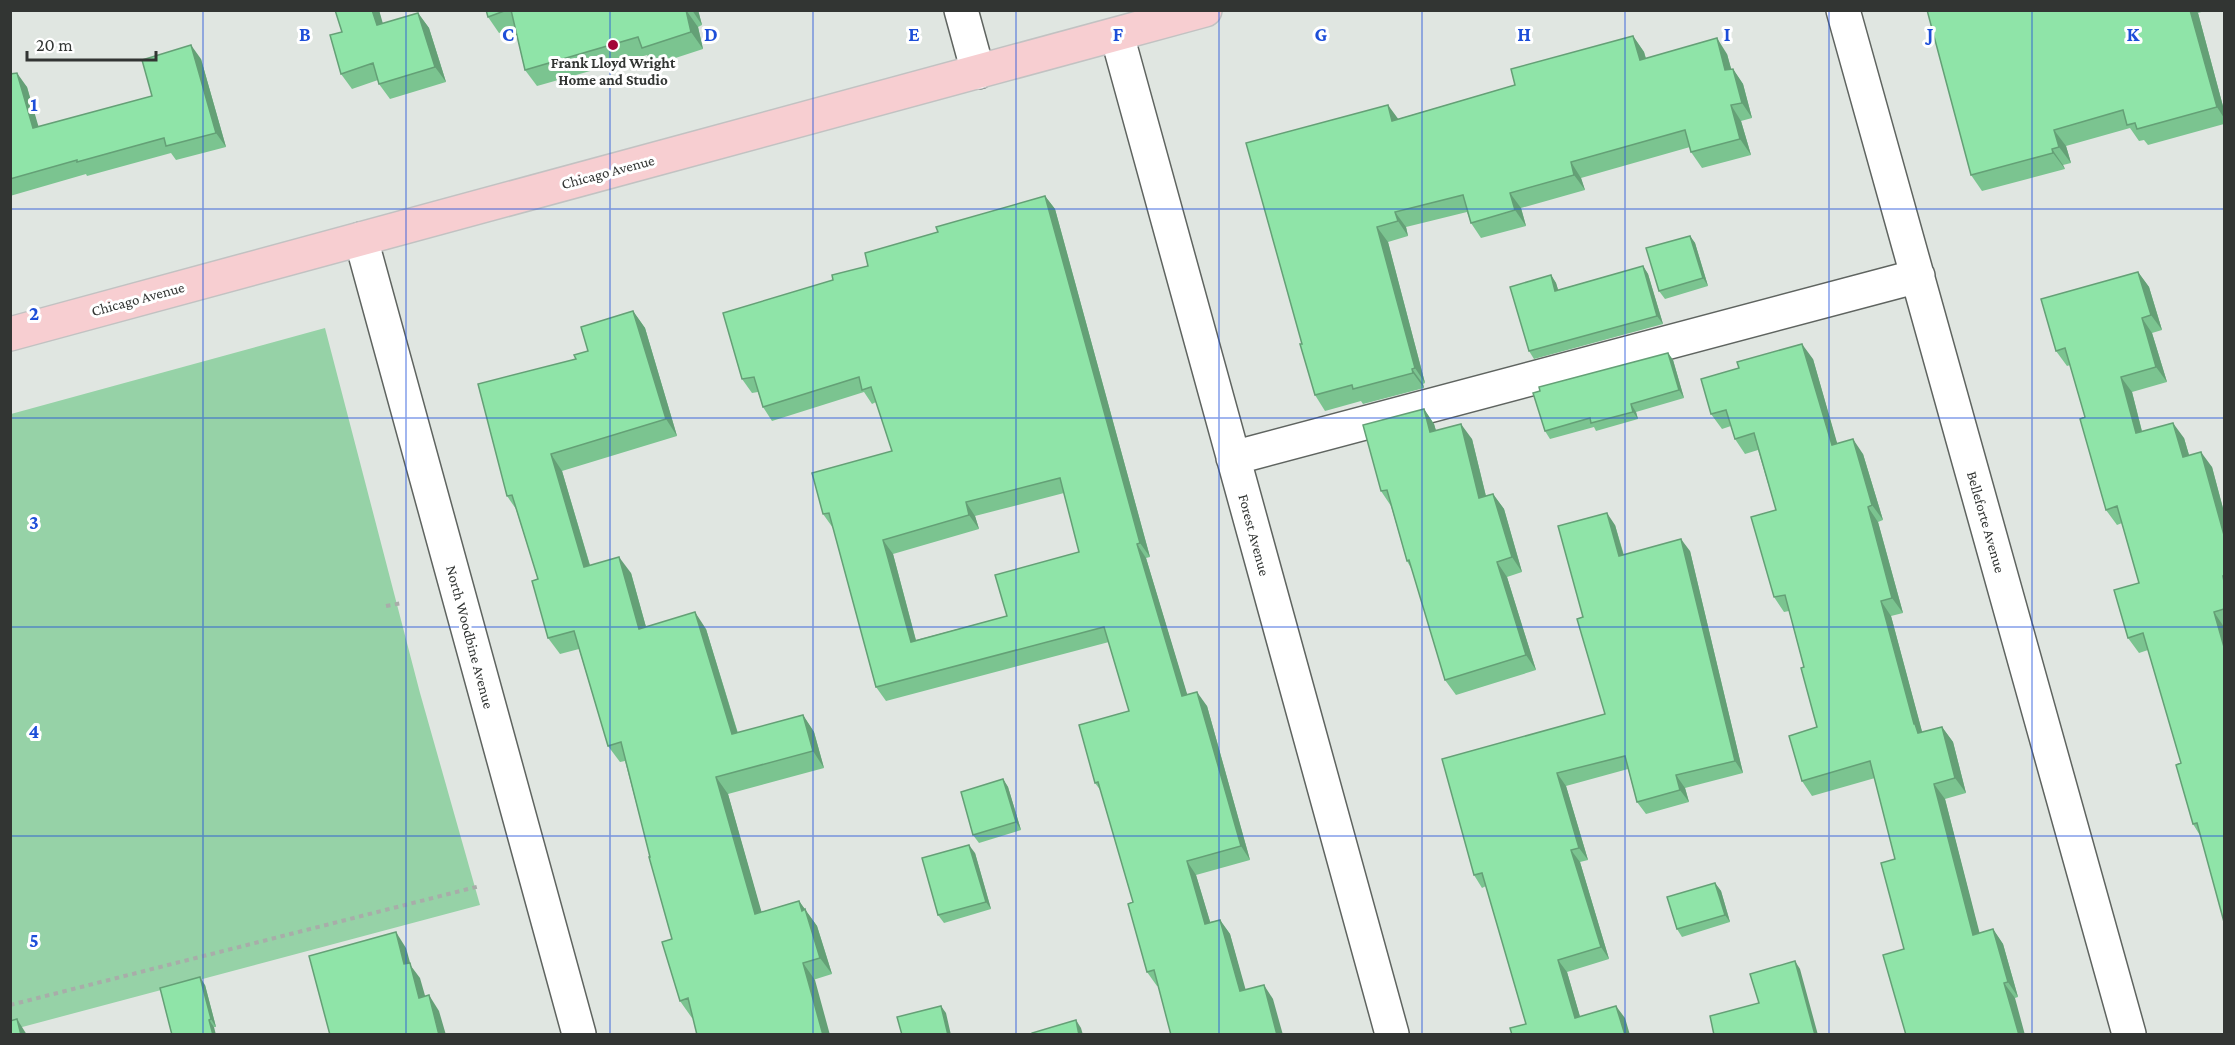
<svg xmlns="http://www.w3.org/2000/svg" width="2235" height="1045" font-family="'Crimson Pro',serif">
<rect width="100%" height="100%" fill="#e0e6e1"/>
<!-- green -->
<path fill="#96d2a7" d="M 325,328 L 420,693 L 480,905 L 11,1030 L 11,414 Z"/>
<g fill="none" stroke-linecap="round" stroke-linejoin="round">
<defs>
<path id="minor" d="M 961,10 L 978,72
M 1843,10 L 2129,1034
M 1117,35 L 1392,1034
M 361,239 L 579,1034
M 1233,458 L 1918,276"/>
<path id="major" d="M 10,334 L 1205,10"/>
</defs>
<!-- minor casing -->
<use href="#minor" stroke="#5f6460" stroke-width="36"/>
<!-- major casing -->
<use href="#major" stroke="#c2c2c2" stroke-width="36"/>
<!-- path -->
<path stroke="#a8ada9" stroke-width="4" stroke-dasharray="4.5 4.5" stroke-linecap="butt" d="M 386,606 L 402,603
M 10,1005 L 480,886"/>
<!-- minor -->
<use href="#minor" stroke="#fff" stroke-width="33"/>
<!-- major -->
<use href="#major" stroke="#f7ced1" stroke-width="33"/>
</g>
<!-- wall -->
<path fill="#7bc490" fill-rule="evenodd" d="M 335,10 L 379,10 L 382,24 L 418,13 L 429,28 L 446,82 L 390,99 L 379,84 L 378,80 L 352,89 L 341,74 L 342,32 Z
M 486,10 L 698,10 L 702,25 L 698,27 L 703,49 L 654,65 L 647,55 L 537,86 L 525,70 L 515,28 L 499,33 L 488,17 Z
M 1927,10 L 2208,10 L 2198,13 L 2224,110 L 2224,124 L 2148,145 L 2144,140 L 2139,141 L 2130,128 L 2066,146 L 2071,163 L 2063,165 L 2065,169 L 1982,191 L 1971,175 Z
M 1633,36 L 1644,52 L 1646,58 L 1727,54 L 1731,69 L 1733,69 L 1743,84 L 1752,118 L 1741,121 L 1751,155 L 1702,168 L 1691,152 L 1690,147 L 1581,178 L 1585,190 L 1521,208 L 1526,226 L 1481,238 L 1471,223 L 1467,212 L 1406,227 L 1408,236 L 1388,242 L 1425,383 L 1423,384 L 1424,388 L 1363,404 L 1361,401 L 1325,411 L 1315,395 L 1302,344 L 1398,119 L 1515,85 Z
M 201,59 L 226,147 L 176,160 L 171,153 L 87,176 L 86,174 L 10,196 L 10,74 L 27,87 L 38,127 L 152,96 Z
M 1045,196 L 1055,209 L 1150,557 L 1146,558 L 1187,695 L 1207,706 L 1250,860 L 1196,875 L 1210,922 L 1220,920 L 1230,934 L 1245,990 L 1273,999 L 1157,986 L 1147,972 L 1133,902 L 1101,791 L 1095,783 L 1129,711 L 1109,642 L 886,701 L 876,687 L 833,528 L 823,514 L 892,451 L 876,402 L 872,404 L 864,392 L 772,421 L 763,407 L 758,392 L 752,393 L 742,379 L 833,280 L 868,266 L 938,232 ZM 1064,493 L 1079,552 L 1007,616 L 916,640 L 893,554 L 979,529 L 975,516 Z
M 1690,236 L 1695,243 L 1708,286 L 1665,299 L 1659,291 Z
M 1643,266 L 1648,274 L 1663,324 L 1534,359 L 1529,351 L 1551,275 L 1556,283 L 1558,290 Z
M 2138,272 L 2149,287 L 2162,330 L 2152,333 L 2167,382 L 2132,392 L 2142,431 L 2184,438 L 2189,455 L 2212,467 L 2224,512 L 2224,922 L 2201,837 L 2193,824 L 2181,763 L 2148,650 L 2139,653 L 2128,638 L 2139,583 L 2122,523 L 2117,525 L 2106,510 L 2085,417 L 2070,365 L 2067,366 L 2056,351 Z
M 633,311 L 645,328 L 677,436 L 562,471 L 590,565 L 631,573 L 646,627 L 706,629 L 738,733 L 803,715 L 814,732 L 824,768 L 728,794 L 761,912 L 799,901 L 817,926 L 832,974 L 692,1018 L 680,1001 L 672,939 L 625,761 L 620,762 L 608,746 L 579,649 L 560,654 L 548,638 L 538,579 L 516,509 L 507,496 L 576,359 L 588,351 Z
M 1668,353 L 1673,360 L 1684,398 L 1636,412 L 1638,419 L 1596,431 L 1594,427 L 1550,439 L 1545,431 Z
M 1813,359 L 1837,444 L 1863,454 L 1883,520 L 1878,522 L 1903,613 L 1891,616 L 1922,732 L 1942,727 L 1953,742 L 1966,793 L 1945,799 L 1979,933 L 1993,929 L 2003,944 L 2018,997 L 2015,998 L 1904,949 L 1895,859 L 1875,778 L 1812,796 L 1802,781 L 1817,727 L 1804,667 L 1789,611 L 1784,612 L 1774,597 L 1776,510 L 1758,450 L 1745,454 L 1735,439 L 1731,426 L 1722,429 L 1711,414 L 1739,368 Z
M 1424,409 L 1434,424 L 1436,431 L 1472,439 L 1486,496 L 1493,494 L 1504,509 L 1522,572 L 1507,577 L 1536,670 L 1456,695 L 1445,680 L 1412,570 L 1407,561 L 1391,506 L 1381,491 Z
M 1615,525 L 1624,555 L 1690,551 L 1743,773 L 1685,788 L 1689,802 L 1646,814 L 1637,802 L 1628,769 L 1566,786 L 1588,860 L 1580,862 L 1609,959 L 1567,972 L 1580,1017 L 1625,1018 L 1526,1024 L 1486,886 L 1482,888 L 1474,875 L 1605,714 L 1583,617 Z
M 1003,779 L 1008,787 L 1021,830 L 979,843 L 973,835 Z
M 975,853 L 991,909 L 944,923 L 938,915 Z
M 1715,883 L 1721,891 L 1730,922 L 1682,937 L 1677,929 Z
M 205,985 L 216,1027 L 214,1027 L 160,988 Z"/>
<!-- shaded-wall -->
<path fill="#64a076" d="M 372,10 L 379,10 L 388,41 L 377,25 Z
M 686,10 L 698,27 L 703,49 L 691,32 Z
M 692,10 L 698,10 L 702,25 Z
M 2190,10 L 2196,10 L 2198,13 L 2224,110 L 2224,118 L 2217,107 Z
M 418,13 L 429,28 L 446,82 L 435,67 Z
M 1633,36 L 1644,52 L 1650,75 L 1640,60 Z
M 1717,38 L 1727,54 L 1736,86 L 1725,70 Z
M 191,45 L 201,59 L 226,147 L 216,133 Z
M 1733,69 L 1743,84 L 1752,118 L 1742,103 Z
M 17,73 L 27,87 L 43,142 L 33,128 Z
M 1388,105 L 1399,120 L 1392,121 Z
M 1731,105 L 1741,121 L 1751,155 L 1740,139 Z
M 2054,130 L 2066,146 L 2071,163 L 2059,147 Z
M 2052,149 L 2063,165 L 2065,169 L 2053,153 Z
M 1571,162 L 1581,178 L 1585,190 L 1574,175 Z
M 1510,193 L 1521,208 L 1526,226 L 1515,210 Z
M 1045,196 L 1055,209 L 1150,557 L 1140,543 Z
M 1395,212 L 1406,227 L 1408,236 L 1398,221 Z
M 1377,227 L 1388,242 L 1425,383 L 1415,368 Z
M 1690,236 L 1695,243 L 1708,286 L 1703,278 Z
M 1643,266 L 1648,274 L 1663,324 L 1657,316 Z
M 2138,272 L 2149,287 L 2162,330 L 2151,315 Z
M 1551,275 L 1556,283 L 1561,299 L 1555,291 Z
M 633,311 L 645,328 L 677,436 L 666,419 Z
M 2142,318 L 2152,333 L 2167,382 L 2156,367 Z
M 1802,344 L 1813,359 L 1842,460 L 1832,445 Z
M 1668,353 L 1673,360 L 1684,398 L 1679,390 Z
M 1412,369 L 1423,384 L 1424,388 L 1413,373 Z
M 2121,377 L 2132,392 L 2146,448 L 2136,433 Z
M 1631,404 L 1636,412 L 1638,419 L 1633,412 Z
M 1424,409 L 1434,424 L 1441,447 L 1430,432 Z
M 2173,423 L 2184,438 L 2194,472 L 2183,457 Z
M 1461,424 L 1472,439 L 1490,513 L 1479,498 Z
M 1853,439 L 1863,454 L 1883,520 L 1872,505 Z
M 2201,452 L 2212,467 L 2224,512 L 2224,535 Z
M 551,454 L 562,471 L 595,583 L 584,567 Z
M 1493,494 L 1504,509 L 1522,572 L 1512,557 Z
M 966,502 L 975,516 L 979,529 L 969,515 Z
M 1868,507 L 1878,522 L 1903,613 L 1892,598 Z
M 1607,513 L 1615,525 L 1627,568 L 1619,556 Z
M 1681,539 L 1690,551 L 1743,773 L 1735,761 Z
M 883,540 L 893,554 L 920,656 L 911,642 Z
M 1137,544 L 1146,558 L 1192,710 L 1182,696 Z
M 619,557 L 631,573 L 651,645 L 639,629 Z
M 1497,562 L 1507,577 L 1536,670 L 1526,655 Z
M 1881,601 L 1891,616 L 1923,735 L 1918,733 L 1914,724 Z
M 695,612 L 706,629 L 743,751 L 732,734 Z
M 2214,612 L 2224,627 L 2224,647 Z
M 1197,692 L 1207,706 L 1250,860 L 1241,846 Z
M 803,715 L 814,732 L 824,768 L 813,751 Z
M 1942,727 L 1953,742 L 1966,793 L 1955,778 Z
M 1557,773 L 1566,786 L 1588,860 L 1579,848 Z
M 1676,775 L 1685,788 L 1689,802 L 1680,790 Z
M 716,777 L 728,794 L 767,931 L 755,914 Z
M 1003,779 L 1008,787 L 1021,830 L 1016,822 Z
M 1934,784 L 1945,799 L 1984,950 L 1973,935 Z
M 969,845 L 975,853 L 991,909 L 986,902 Z
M 1571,850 L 1580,862 L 1609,959 L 1601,947 Z
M 1187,861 L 1196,875 L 1215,938 L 1205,924 Z
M 1715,883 L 1721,891 L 1730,922 L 1725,915 Z
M 799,901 L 817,926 L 832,974 L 820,958 Z
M 1220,920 L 1230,934 L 1250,1005 L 1240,991 Z
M 1993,929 L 2003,944 L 2018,997 L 2008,982 Z
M 396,932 L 406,948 L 411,966 L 420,978 L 430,1013 L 419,998 L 404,964 Z
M 1558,960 L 1567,972 L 1584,1030 L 1575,1018 Z
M 1795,961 L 1800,969 L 1818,1035 L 1815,1035 Z
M 803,963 L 815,980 L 830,1035 L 823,1035 Z
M 200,977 L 205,985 L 216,1027 L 211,1019 Z
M 2004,983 L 2015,998 L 2025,1035 L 2019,1035 Z
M 1264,985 L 1273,999 L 1283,1035 L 1277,1035 Z
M 429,995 L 439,1011 L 446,1035 L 439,1035 Z
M 941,1006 L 946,1013 L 951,1035 L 948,1035 Z
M 1616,1006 L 1625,1018 L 1630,1035 L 1625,1035 Z
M 17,1019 L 27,1035 L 21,1035 Z
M 209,1020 L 214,1027 L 216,1035 L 213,1035 Z
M 1076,1020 L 1081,1028 L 1083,1035 L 1079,1035 Z"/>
<!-- building -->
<path fill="#8fe4a8" stroke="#64a076" stroke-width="1.5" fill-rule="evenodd" d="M 335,10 L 372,10 L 377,25 L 418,13 L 435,67 L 379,84 L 373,63 L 341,74 L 330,35 L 342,32 Z
M 486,10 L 507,10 L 488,17 Z
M 511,10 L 686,10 L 691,32 L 642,48 L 638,37 L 525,70 Z
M 1927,10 L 2190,10 L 2217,107 L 2137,129 L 2135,123 L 2127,125 L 2123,110 L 2054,130 L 2059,147 L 2052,149 L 2053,153 L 1971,175 Z
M 1633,36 L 1640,60 L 1717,38 L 1725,70 L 1733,69 L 1742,103 L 1731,105 L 1740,139 L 1691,152 L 1685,130 L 1571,162 L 1574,175 L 1510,193 L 1515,210 L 1471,223 L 1463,195 L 1395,212 L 1398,221 L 1377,227 L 1415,368 L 1412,369 L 1413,373 L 1353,389 L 1352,385 L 1315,395 L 1300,344 L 1302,344 L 1246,143 L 1388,105 L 1392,121 L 1515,85 L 1511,69 Z
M 191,45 L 216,133 L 166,146 L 164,138 L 77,162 L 77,160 L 10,179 L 10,74 L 17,73 L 33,128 L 152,96 L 142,60 Z
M 1045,196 L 1140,543 L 1137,544 L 1182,696 L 1197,692 L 1241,846 L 1187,861 L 1205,924 L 1220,920 L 1240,991 L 1264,985 L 1277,1035 L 1171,1035 L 1154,970 L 1147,972 L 1128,904 L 1133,902 L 1098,782 L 1095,783 L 1079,725 L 1129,711 L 1104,627 L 876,687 L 829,513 L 823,514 L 812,473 L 892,451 L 871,387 L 862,390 L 859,377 L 763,407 L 754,377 L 742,379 L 723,313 L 833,280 L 832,275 L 868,266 L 865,253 L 938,232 L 936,227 ZM 1060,478 L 1079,552 L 995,575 L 1007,616 L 911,642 L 883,540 L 969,515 L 966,502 Z
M 1690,236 L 1703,278 L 1659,291 L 1646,248 Z
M 1643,266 L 1657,316 L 1529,351 L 1510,287 L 1551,275 L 1555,291 Z
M 2138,272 L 2151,315 L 2142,318 L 2156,367 L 2121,377 L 2136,433 L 2173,423 L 2183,457 L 2201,452 L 2224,535 L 2224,576 L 2223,576 L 2224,582 L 2224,609 L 2214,612 L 2224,647 L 2224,922 L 2197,823 L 2193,824 L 2176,765 L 2181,763 L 2143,633 L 2128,638 L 2114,590 L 2139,583 L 2117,506 L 2106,510 L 2080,419 L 2085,417 L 2065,348 L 2056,351 L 2041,299 Z
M 633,311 L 666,419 L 551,454 L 584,567 L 619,557 L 639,629 L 695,612 L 732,734 L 803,715 L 813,751 L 716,777 L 755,914 L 799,901 L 802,911 L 805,909 L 820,958 L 803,963 L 823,1035 L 697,1035 L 688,998 L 680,1001 L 662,942 L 672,939 L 649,857 L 650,857 L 621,742 L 608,746 L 574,631 L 548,638 L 532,581 L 538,579 L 512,495 L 507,496 L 478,384 L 576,359 L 574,355 L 588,351 L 581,327 Z
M 1802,344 L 1832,445 L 1853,439 L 1872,505 L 1868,507 L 1892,598 L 1881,601 L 1914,724 L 1915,724 L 1918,733 L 1942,727 L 1955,778 L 1934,784 L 1973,935 L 1993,929 L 2008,982 L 2004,983 L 2019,1035 L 1906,1035 L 1883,955 L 1904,949 L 1881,863 L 1895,859 L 1870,761 L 1802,781 L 1789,736 L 1817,727 L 1801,668 L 1804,667 L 1785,595 L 1774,597 L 1751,517 L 1776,510 L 1754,433 L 1735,439 L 1726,410 L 1711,414 L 1701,379 L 1739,368 L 1737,362 Z
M 1668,353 L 1679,390 L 1631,404 L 1633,412 L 1591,423 L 1590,418 L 1545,431 L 1533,393 L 1540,391 L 1539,387 Z
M 1424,409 L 1430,432 L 1461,424 L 1479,498 L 1493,494 L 1512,557 L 1497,562 L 1526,655 L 1445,680 L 1409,560 L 1407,561 L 1387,490 L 1381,491 L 1363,425 Z
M 1607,513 L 1619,556 L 1681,539 L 1735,761 L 1676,775 L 1680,790 L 1637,802 L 1625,756 L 1557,773 L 1579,848 L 1571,850 L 1601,947 L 1558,960 L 1575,1018 L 1616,1006 L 1625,1035 L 1512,1035 L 1510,1028 L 1526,1024 L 1482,873 L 1474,875 L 1442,759 L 1605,714 L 1577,619 L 1583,617 L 1558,526 Z
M 1003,779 L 1016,822 L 973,835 L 961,792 Z
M 969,845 L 986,902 L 938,915 L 922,858 Z
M 1715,883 L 1725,915 L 1677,929 L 1667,897 Z
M 396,932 L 404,964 L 410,963 L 419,998 L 429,995 L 439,1035 L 330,1035 L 309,956 Z
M 1795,961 L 1815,1035 L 1714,1035 L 1710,1016 L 1759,1003 L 1750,974 Z
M 200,977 L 211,1019 L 209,1020 L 213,1035 L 172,1035 L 160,988 Z
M 941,1006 L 948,1035 L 902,1035 L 897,1017 Z
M 17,1019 L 21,1035 L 10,1035 L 10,1021 Z
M 1076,1020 L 1079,1035 L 1032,1035 L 1032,1033 Z"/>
<!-- grid -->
<path fill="none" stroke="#1d4ed8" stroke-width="1.5" stroke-opacity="0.55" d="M 203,10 L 203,1034M 406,10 L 406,1034M 610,10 L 610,1034M 813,10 L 813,1034M 1016,10 L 1016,1034M 1219,10 L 1219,1034M 1422,10 L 1422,1034M 1625,10 L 1625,1034M 1829,10 L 1829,1034M 2032,10 L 2032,1034M 10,209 L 2224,209M 10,418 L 2224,418M 10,627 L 2224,627M 10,836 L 2224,836"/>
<!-- markers -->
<circle fill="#a30638" stroke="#fff" stroke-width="2" cx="613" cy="45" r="6"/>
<g text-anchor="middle" stroke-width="6" stroke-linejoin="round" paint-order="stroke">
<!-- poi labels -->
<g font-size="15" font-weight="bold" fill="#323533" stroke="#fff">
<text x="613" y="68">Frank Lloyd Wright<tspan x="613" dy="17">Home and Studio</tspan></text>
</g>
<!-- street labels -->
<g font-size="15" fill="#323533" stroke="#fff">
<text transform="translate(608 172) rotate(-15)" y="5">Chicago Avenue</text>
<text transform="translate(138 299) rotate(-15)" y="5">Chicago Avenue</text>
<text transform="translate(1986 522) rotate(74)" y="5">Belleforte Avenue</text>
<text transform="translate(1254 535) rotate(75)" y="5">Forest Avenue</text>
<text transform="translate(470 637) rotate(75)" y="5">North Woodbine Avenue</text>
</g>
</g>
<g font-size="20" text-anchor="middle" font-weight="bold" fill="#1d4ed8" stroke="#fff" stroke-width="6" stroke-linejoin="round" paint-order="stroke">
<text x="305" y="41">B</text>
<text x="508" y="41">C</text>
<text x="711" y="41">D</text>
<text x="914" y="41">E</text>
<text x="1118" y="41">F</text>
<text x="1321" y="41">G</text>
<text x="1524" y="41">H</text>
<text x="1727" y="41">I</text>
<text x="1930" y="41">J</text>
<text x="2133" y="41">K</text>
<text x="34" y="111">1</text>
<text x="34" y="320">2</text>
<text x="34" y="529">3</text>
<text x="34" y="738">4</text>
<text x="34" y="947">5</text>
</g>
<!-- border -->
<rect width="2235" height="1045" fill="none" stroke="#323533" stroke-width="24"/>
<!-- scale -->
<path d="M27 51v9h129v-9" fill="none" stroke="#323533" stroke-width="3"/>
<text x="36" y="51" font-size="18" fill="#323533" stroke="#ffffff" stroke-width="4.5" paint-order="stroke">20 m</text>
</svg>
